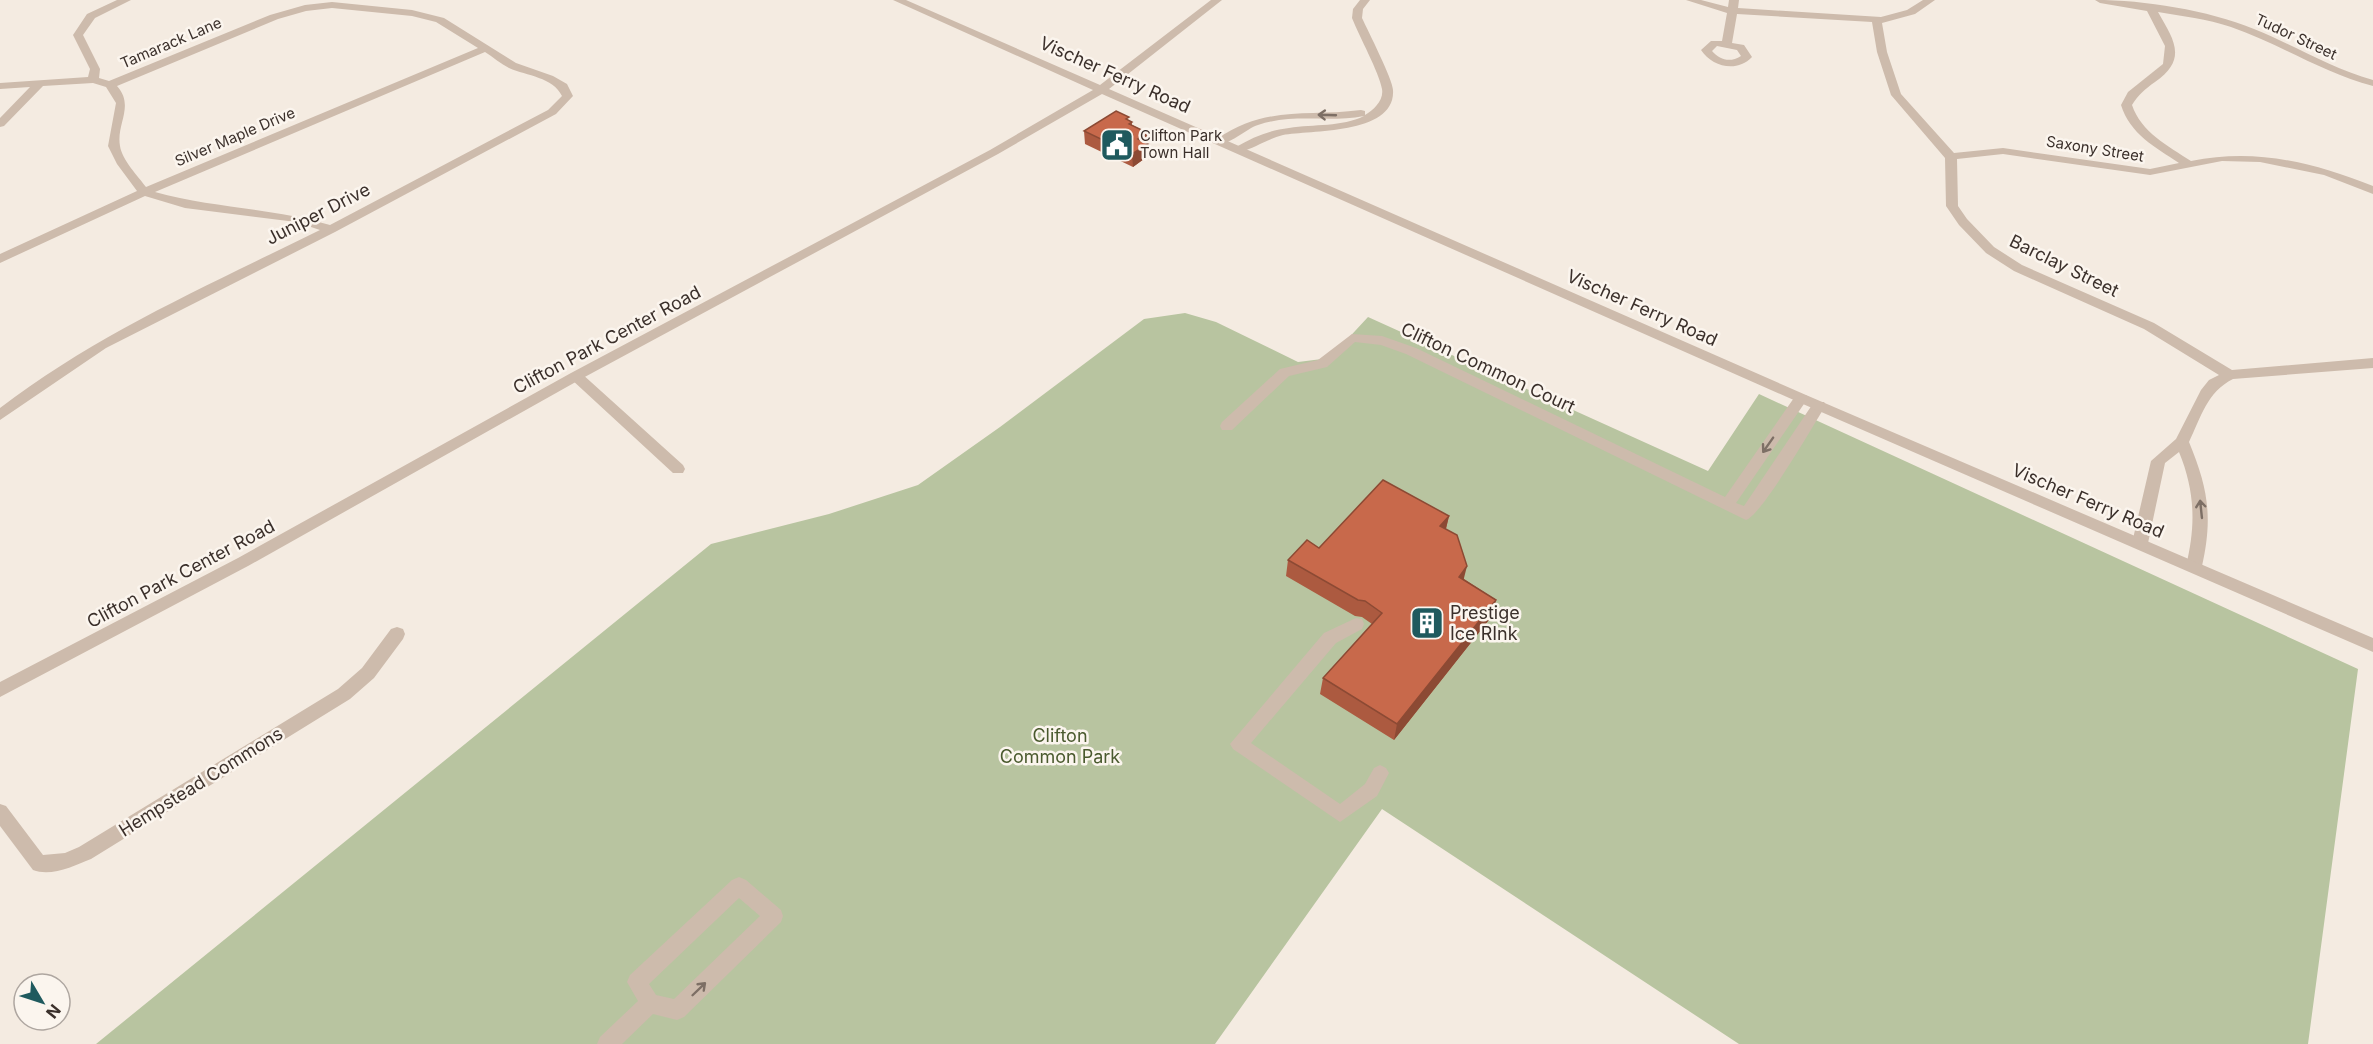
<svg xmlns="http://www.w3.org/2000/svg" width="2373" height="1044" font-family="Inter,sans-serif">
<rect width="100%" height="100%" fill="#f4ebe1"/>
<!-- green -->
<path fill="#b8c4a0" d="M 1185,313 L 1216,322 L 1298,362 L 1330,358 L 1368,317 L 1708,471 L 1759,394 L 2358,669 L 2308,1044 L 1739,1044 L 1382,809 L 1215,1044 L 96,1044 L 711,544 L 829,514 L 918,485 L 1000,427 L 1144,319 Z"/>
<g fill="none" stroke-linecap="round" stroke-linejoin="round">
<!-- minor -->
<path fill="#cdbbac" fill-rule="evenodd" d="M 117,0 L 131,0 L 95,18 L 83,35 L 100,69 L 99,78 L 109,81 L 270,15 L 305,5 L 332,2 L 412,10 L 444,18 L 516,63 L 553,76 L 567,84 L 573,96 L 556,114 L 335,232 L 106,348 L 0,420 L 0,408 C 98,333 211,284 320,230 L 296,222 L 185,208 L 145,196 L 0,263 L 0,254 L 137,191 L 117,164 L 108,146 L 116,103 L 106,87 L 93,83 L 43,86 L 4,126 L 0,127 L 0,118 L 30,87 L 0,89 L 0,83 L 88,77 L 90,69 L 73,35 L 87,14 ZM 332,8 L 412,16 L 436,22 L 478,48 L 146,187 C 138,176 122,160 120,146 C 116,124 135,106 117,86 L 278,19 L 306,11 ZM 485,52 C 493,57 501,64 509,68 C 527,76 553,77 562,96 L 548,110 L 330,225 C 273,208 212,208 155,192 Z
M 1360,0 L 1370,0 L 1363,9 L 1362,18 C 1368,31 1393,80 1393,90 C 1396,135 1310,130 1283,135 C 1267,139 1255,148 1240,152 L 1234,149 L 1236,147 C 1253,137 1270,130 1289,128 C 1314,124 1342,127 1364,116 C 1329,123 1292,113 1258,125 C 1245,129 1230,146 1217,143 L 1217,139 C 1266,105 1306,117 1361,110 L 1365,111 L 1365,115 C 1374,110 1384,100 1382,89 C 1379,72 1359,36 1352,18 L 1353,9 Z
M 1686,0 L 1701,0 L 1728,7 L 1729,0 L 1739,0 L 1738,8 L 1881,17 L 1907,10 L 1923,0 L 1935,0 L 1915,14 L 1882,23 L 1887,52 L 1901,94 L 1954,153 L 2003,148 L 2150,169 L 2179,163 C 2155,147 2130,134 2121,105 L 2128,92 L 2163,64 L 2165,46 L 2147,11 L 2100,3 L 2095,0 C 2145,0 2207,10 2254,29 C 2294,45 2331,68 2373,80 L 2373,86 C 2323,73 2280,44 2231,27 C 2207,19 2182,16 2158,12 C 2174,40 2188,59 2155,82 C 2145,89 2138,95 2132,105 C 2141,132 2168,146 2191,161 C 2256,148 2312,162 2373,186 L 2373,194 L 2324,175 L 2260,162 L 2222,161 L 2150,175 L 2003,154 L 1957,159 L 1958,206 L 1967,219 L 1994,247 L 2022,265 L 2154,323 L 2232,370 L 2373,358 L 2373,368 L 2233,379 C 2207,392 2201,417 2189,442 C 2208,488 2213,517 2202,566 L 2199,570 L 2189,570 L 2186,566 C 2196,525 2195,491 2179,452 L 2165,463 L 2148,543 L 2145,547 L 2135,547 L 2132,543 L 2151,461 L 2176,439 L 2201,390 L 2209,380 L 2219,375 L 2144,329 L 2014,271 L 1986,253 L 1959,225 L 1946,206 L 1945,158 L 1891,95 L 1877,52 L 1872,22 L 1737,14 L 1732,43 L 1744,45 L 1752,57 C 1737,73 1712,67 1701,50 L 1711,41 L 1722,41 L 1727,13 ZM 1717,46 L 1737,50 L 1741,56 C 1730,63 1720,60 1712,51 Z
M 1352,334 L 1382,336 L 1416,348 L 1725,497 L 1796,395 L 1806,395 L 1808,398 L 1806,401 L 1736,503 L 1744,506 L 1814,402 L 1824,402 L 1826,405 C 1814,424 1762,515 1746,520 L 1406,354 L 1381,345 L 1355,342 L 1327,367 L 1289,376 L 1232,430 L 1222,430 L 1220,426 L 1222,422 L 1280,369 L 1318,360 Z
M 576,371 L 581,373 L 683,465 L 685,469 L 683,473 L 673,473 L 571,379 L 569,376 Z
M 1356,618 L 1362,619 L 1364,624 L 1362,629 L 1336,643 L 1251,743 L 1340,804 L 1365,784 L 1374,768 L 1380,765 L 1386,768 L 1389,773 L 1377,796 L 1340,822 L 1233,749 L 1230,744 L 1324,633 Z
M 397,627 L 403,629 L 405,634 L 403,639 L 374,678 L 350,699 L 91,859 C 74,866 51,877 33,870 L 0,826 L 0,804 L 6,806 L 43,855 L 65,853 L 79,847 L 338,689 L 362,668 L 391,629 Z
M 739,877 L 746,880 L 781,910 L 783,916 L 781,922 L 684,1017 L 677,1020 L 653,1014 L 622,1044 L 597,1044 L 600,1037 L 638,1001 L 627,982 L 630,975 L 732,880 ZM 739,898 L 760,916 L 674,999 L 656,995 L 649,984 Z"/>
<!-- tertiary -->
<path fill="#cdbbac" fill-rule="evenodd" d="M 893,0 L 906,0 L 1100,85 L 1211,0 L 1222,0 L 1109,89 L 1806,395 L 2373,638 L 2373,652 L 1796,401 L 1102,94 L 998,154 L 581,379 L 248,566 L 0,697 L 0,682 L 238,558 L 571,373 L 990,150 L 1093,90 Z"/>
</g>
<!-- wall -->
<path fill="#ac5a40" d="M 1129,121 L 1132,122 L 1132,125 L 1148,133 L 1148,156 L 1133,167 L 1085,144 L 1084,131 Z
M 1449,516 L 1446,529 L 1464,579 L 1496,600 L 1492,616 L 1394,740 L 1320,694 L 1323,678 L 1372,624 L 1362,617 L 1355,616 L 1286,576 L 1288,560 L 1319,548 Z"/>
<!-- shaded-wall -->
<path fill="#8c4a34" d="M 1148,133 L 1148,156 L 1133,167 L 1132,154 L 1138,139 Z
M 1449,516 L 1445,532 L 1440,526 Z
M 1467,566 L 1463,582 L 1459,577 Z
M 1496,600 L 1492,616 L 1394,740 L 1397,724 Z"/>
<!-- building -->
<path fill="#c8694b" stroke="#8c4a34" stroke-width="1.5" d="M 1116,111 L 1129,117 L 1126,119 L 1132,122 L 1129,124 L 1148,133 L 1138,139 L 1148,144 L 1132,154 L 1084,131 Z
M 1383,480 L 1449,516 L 1440,526 L 1457,535 L 1467,566 L 1459,577 L 1496,600 L 1397,724 L 1323,678 L 1382,613 L 1365,601 L 1358,600 L 1288,560 L 1307,540 L 1319,548 Z"/>
<!-- one-way arrows -->
<defs><path id="oneway-shaft" d="M-6 0H5M1.5-3L5.5 0L1.5 3" fill="none" stroke-width="1.6" stroke-linecap="round" stroke-linejoin="round" transform="scale(1.5)"/></defs>
<g stroke="#7d6f65">
<use href="#oneway-shaft" transform="translate(1327 115) rotate(-178)"/>
<use href="#oneway-shaft" transform="translate(1768 445) rotate(125)"/>
<use href="#oneway-shaft" transform="translate(2201 509) rotate(-96)"/>
<use href="#oneway-shaft" transform="translate(699 989) rotate(-44)"/>
</g>
<!-- icons -->
<defs>
<symbol id="civic-square" viewBox="-11 -11 22 22"><rect x="-9" y="-9" width="18" height="18" rx="4" fill="#1f5a5e" stroke="#fbf5ee"/><path d="M-.6-6.5H3V-4.5H.6V-3L4-1V1h2V6H-6V1h2V-1L-.6-3ZM-1.2 2.5V6h2.4V2.5Z" fill="#fff"/></symbol>
<symbol id="building-square" viewBox="-11 -11 22 22"><rect x="-9" y="-9" width="18" height="18" rx="4" fill="#1f5a5e" stroke="#fbf5ee"/><path d="M-4-6H4V6H1V3H-1V6H-4ZM-2.5-4.3h1.7v1.8h-1.7ZM.8-4.3h1.7v1.8H.8ZM-2.5-1h1.7V.8h-1.7ZM.8-1h1.7V.8H.8Z" fill="#fff"/></symbol>
</defs>
<g fill-rule="evenodd">
<use href="#civic-square" x="1098" y="126" width="38" height="38"/>
<use href="#building-square" x="1408" y="604" width="38" height="38"/>
</g>
<g text-anchor="middle" stroke-width="5" stroke-linejoin="round" paint-order="stroke">
<!-- far-street labels -->
<g font-size="15" fill="#3b302b" stroke="#fbf5ee">
<text transform="translate(2296 37) rotate(25)" y="5">Tudor Street</text>
<text transform="translate(171 43) rotate(-23)" y="5">Tamarack Lane</text>
<text transform="translate(235 137) rotate(-23)" y="5">Silver Maple Drive</text>
<text transform="translate(2095 149) rotate(9)" y="5">Saxony Street</text>
</g>
<!-- far-poi labels -->
<g font-size="15" fill="#3b302b" stroke="#fbf5ee" text-anchor="start">
<text x="1140" y="141">Clifton Park<tspan x="1140" dy="17">Town Hall</tspan></text>
</g>
<!-- street labels -->
<g font-size="18" fill="#3b302b" stroke="#fbf5ee">
<text transform="translate(1115 75) rotate(24)" y="6">Vischer Ferry Road</text>
<text transform="translate(318 214) rotate(-27)" y="6">Juniper Drive</text>
<text transform="translate(2064 266) rotate(26)" y="6">Barclay Street</text>
<text transform="translate(1642 308) rotate(24)" y="6">Vischer Ferry Road</text>
<text transform="translate(607 340) rotate(-28)" y="6">Clifton Park Center Road</text>
<text transform="translate(1488 368) rotate(25)" y="6">Clifton Common Court</text>
<text transform="translate(2088 501) rotate(23)" y="6">Vischer Ferry Road</text>
<text transform="translate(181 574) rotate(-28)" y="6">Clifton Park Center Road</text>
<text transform="translate(201 782) rotate(-32)" y="6">Hempstead Commons</text>
</g>
<!-- poi labels -->
<g font-size="18" fill="#3b302b" stroke="#fbf5ee" text-anchor="start">
<text x="1450" y="619">Prestige<tspan x="1450" dy="21">Ice RInk</tspan></text>
</g>
<!-- park labels -->
<g font-size="18" fill="#4a5a2e" stroke="#fbf5ee">
<text x="1060" y="742">Clifton<tspan x="1060" dy="21">Common Park</tspan></text>
</g>
</g>
<!-- north arrow -->
<g transform="translate(42 1002) rotate(129)"><circle r="28" fill="#fbf5ee" stroke="#aea6a0" stroke-width="1.5"/>
<path d="M0-4.5L10 22L0 15L-10 22Z" fill="#1f5a5e"/>
<text y="-9" font-size="16" font-weight="bold" text-anchor="middle" fill="#3b302b">N</text>
</g>
</svg>
